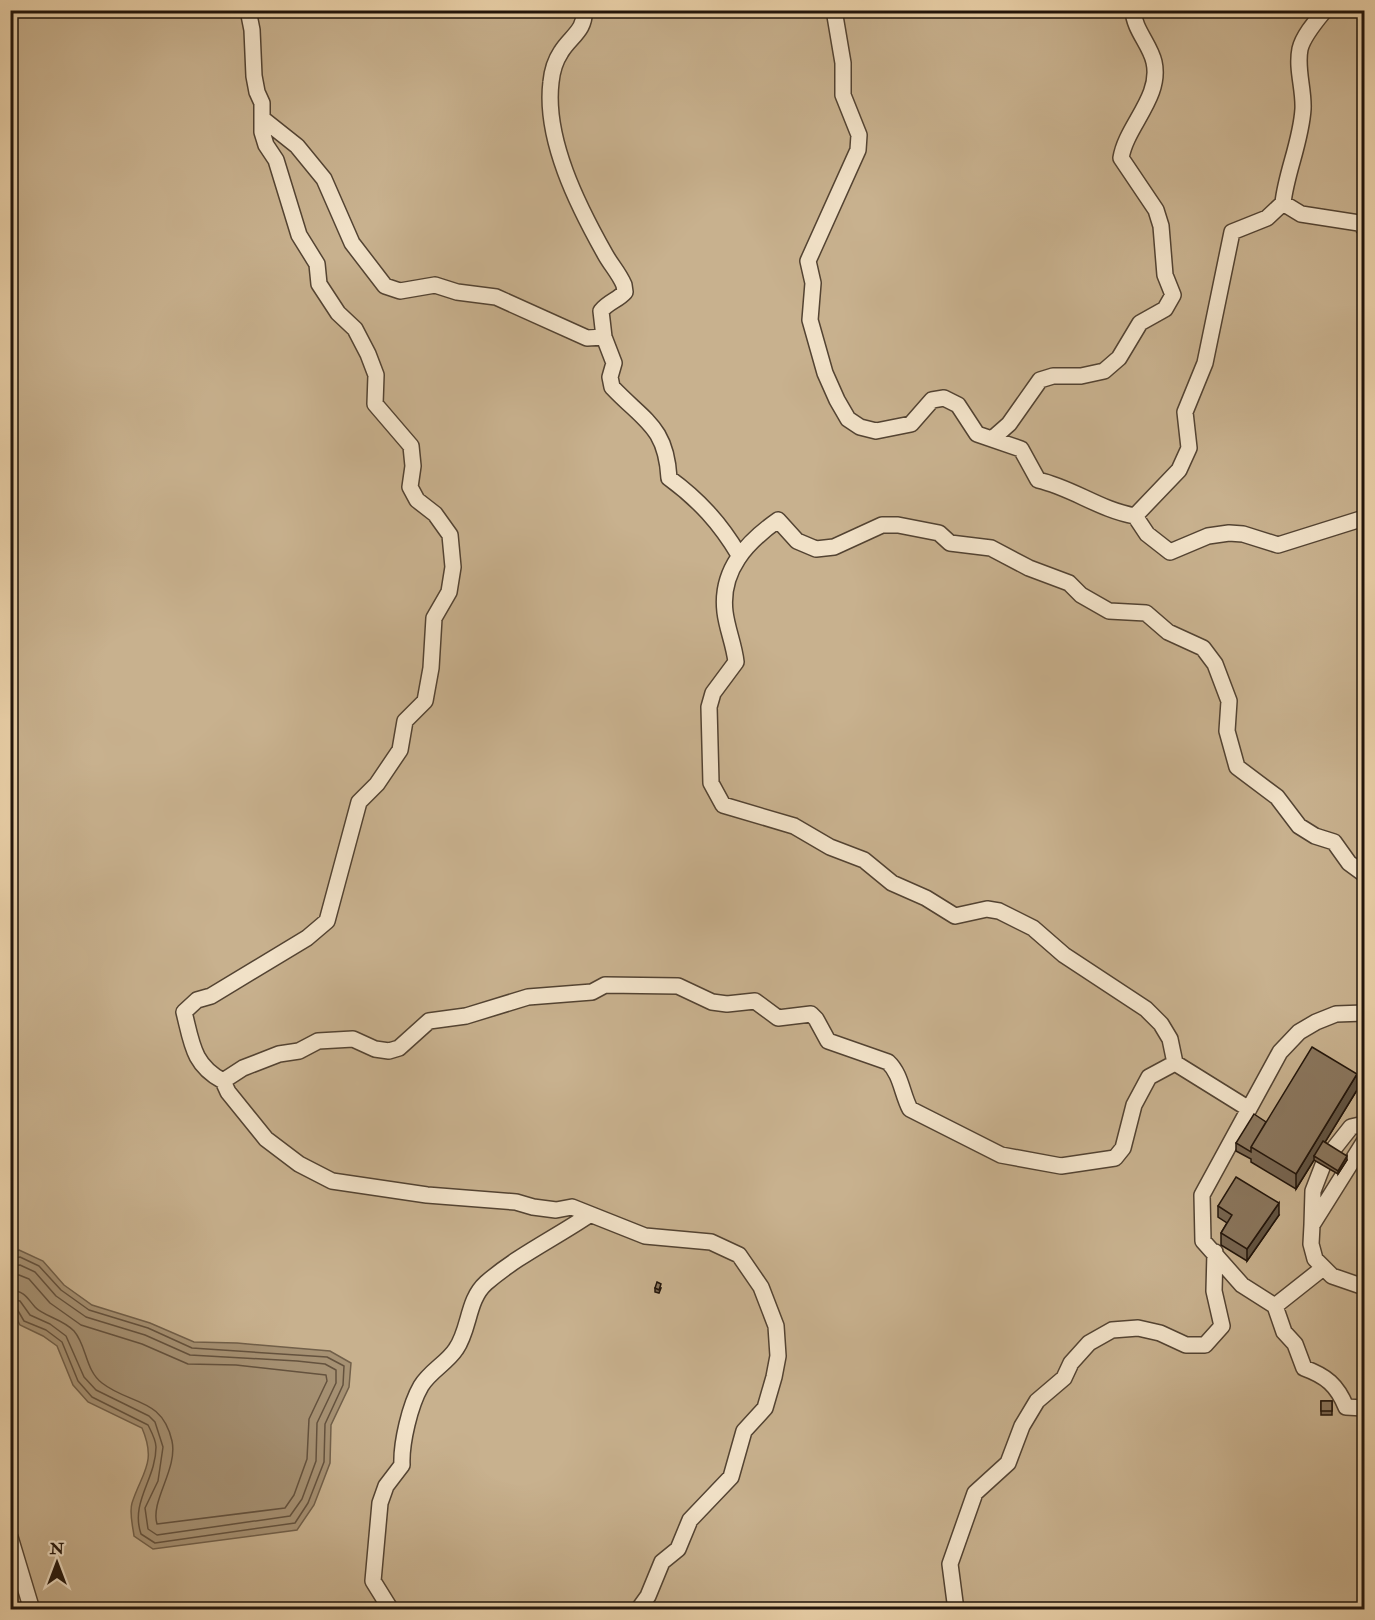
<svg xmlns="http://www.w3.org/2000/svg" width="1375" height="1620" font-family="'IM FELL Double Pica',serif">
<rect width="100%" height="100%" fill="#ead1a9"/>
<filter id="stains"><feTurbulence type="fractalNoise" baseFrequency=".00333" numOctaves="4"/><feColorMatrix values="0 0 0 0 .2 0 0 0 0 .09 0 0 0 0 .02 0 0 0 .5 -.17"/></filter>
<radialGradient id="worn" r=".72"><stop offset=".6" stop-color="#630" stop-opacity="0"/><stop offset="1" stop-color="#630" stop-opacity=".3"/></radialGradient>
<!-- green -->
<path fill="#c8b18e" stroke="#74624c" stroke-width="1.5" d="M 11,11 L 1364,11 L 1364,1609 L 11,1610 Z"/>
<!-- water -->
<path fill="#a69173" stroke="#715f49" stroke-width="1.5" d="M 19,1250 L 43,1261 L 64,1285 L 92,1305 L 150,1323 L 194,1342 L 237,1343 L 330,1351 L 351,1363 L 349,1387 L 331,1425 L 330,1463 L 314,1505 L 297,1530 L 153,1549 L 134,1536 C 133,1527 129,1513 132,1503 C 142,1472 157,1463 142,1428 L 88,1402 L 73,1385 L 57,1346 L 43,1336 L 20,1325 L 11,1308 L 11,1254 Z"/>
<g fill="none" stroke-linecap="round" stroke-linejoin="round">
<!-- shore -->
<path stroke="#64523e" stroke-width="1.5" d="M 10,1259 L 20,1257 L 39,1266 L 61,1290 L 89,1310 L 148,1328 L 192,1348 L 327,1357 L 344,1366 L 343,1385 L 325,1424 L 324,1462 L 308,1503 L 295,1523 L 155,1543 L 141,1534 C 130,1502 156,1479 156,1447 C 156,1440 151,1431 148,1425 L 92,1397 L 78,1381 L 62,1342 L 46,1330 L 24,1321 L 17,1309 L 10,1307
M 10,1266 L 20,1265 L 35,1272 L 56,1296 L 86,1317 L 145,1335 L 190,1355 L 297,1361 L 325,1364 L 336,1370 L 336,1383 L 317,1423 L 316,1461 L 302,1499 L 290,1516 L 157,1535 L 148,1529 L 145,1508 L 158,1481 L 163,1447 L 155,1422 L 149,1416 L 96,1390 L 84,1377 L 66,1336 L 50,1324 L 30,1315 L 20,1301 L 10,1299
M 10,1275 L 19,1275 L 29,1279 L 50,1303 L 81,1325 L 142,1344 L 188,1364 L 236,1365 L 326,1375 L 327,1381 L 309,1419 L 307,1459 L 294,1495 L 285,1508 L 157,1524 C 150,1501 178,1469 172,1441 C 162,1397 130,1405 102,1383 C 85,1370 87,1346 74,1331 C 63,1319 43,1316 35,1307 C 27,1298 25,1291 10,1290"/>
<defs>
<path id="minor" d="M 248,10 L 252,30 L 254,76 L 257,92 L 262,103 L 262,132 L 266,145 L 276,160 L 299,235 L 317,264 L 319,284 L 338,313 L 355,329 L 368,354 L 376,375 L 375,404 L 411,446 L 413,466 L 410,487 L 417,500 L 435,514 L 450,535 L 453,567 L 449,592 L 434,618 L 431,668 L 425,701 L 405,721 L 400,750 L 377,784 L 359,802 L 327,921 L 307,938 L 211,996 L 197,1000 L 184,1012 C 192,1044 193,1065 223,1081 L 228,1092 L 266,1139 L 299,1164 L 332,1181 L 427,1195 L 516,1202 L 533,1207 L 556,1210 L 572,1207 L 645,1236 L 711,1242 L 739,1255 L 761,1287 L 776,1326 L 778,1356 L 774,1377 L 765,1408 L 744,1431 L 731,1477 L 690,1520 L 678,1549 L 662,1562 L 648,1596 L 638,1610
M 584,10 C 586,30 570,37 561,52 C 555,61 552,72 551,82 C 544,139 578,206 605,254 C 611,265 619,273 624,285 L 625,292 C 618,300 608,302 601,311 L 604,337 L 614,363 L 610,377 L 612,387 C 644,421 666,426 669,478 C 699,500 720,523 739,555
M 834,10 L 843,63 L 843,95 L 859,135 L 858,150 L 808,261 L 813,283 L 810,320 L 825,373 L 837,400 L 848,419 L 860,427 L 876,431 L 911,424 L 932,400 L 944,398 L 958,405 L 977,434 L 1021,449 L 1038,480 C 1073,488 1100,510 1135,516 L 1147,534 L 1170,552 L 1208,536 L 1229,533 L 1243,534 L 1278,545 L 1364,518
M 1325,10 C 1316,21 1303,36 1300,49 C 1296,69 1304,89 1303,109 C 1301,142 1286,173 1283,203 L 1301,214 L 1359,223 L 1364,228
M 263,119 L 297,146 L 324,179 L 352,243 L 385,286 L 400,291 L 435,285 L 457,292 L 496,297 L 587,338 L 604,337
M 992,439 L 1009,424 L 1040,380 L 1053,376 L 1081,376 L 1104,371 L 1119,358 L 1140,323 L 1165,309 L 1173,295 L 1165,275 L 1161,226 L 1156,210 L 1121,158 C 1126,126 1162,97 1154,62 C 1150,44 1134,30 1133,10
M 1135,516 L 1179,470 L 1189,448 L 1185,412 L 1205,363 L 1232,232 L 1267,218 L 1283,203
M 1364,1013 L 1336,1014 L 1316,1022 L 1299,1032 L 1280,1052 L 1202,1195 L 1203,1241 L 1242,1285 L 1275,1306 L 1284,1332 L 1295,1344 L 1304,1368 C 1326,1376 1337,1385 1346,1407 L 1364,1408
M 223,1081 L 243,1068 L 279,1054 L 299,1051 L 318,1041 L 353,1039 L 375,1049 L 389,1051 L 399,1048 L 429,1021 L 466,1016 L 528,997 L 592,992 L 605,985 L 678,986 L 712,1002 L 727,1004 L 755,1001 L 778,1018 L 811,1014 L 816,1019 L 828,1041 L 888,1062 C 901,1074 902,1094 910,1109 L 1001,1155 L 1061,1166 L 1115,1158 L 1123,1148 L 1134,1105 L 1149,1077 L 1175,1063
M 1249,1109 L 1175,1063 L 1170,1039 L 1161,1024 L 1146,1009 L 1064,955 L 1033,928 L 999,911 L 987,909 L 955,916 L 926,898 L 892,883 L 864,860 L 830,847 L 794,826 L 723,805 L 711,783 L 709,707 L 713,693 L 736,662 C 734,644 727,629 725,612 C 720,570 747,542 778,520 L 797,541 L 816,549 L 834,547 L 882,525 L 898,525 L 939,533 L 950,543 L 991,548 L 1029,568 L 1069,583 L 1081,595 L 1109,611 L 1146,613 L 1168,632 L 1203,648 L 1215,664 L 1229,701 L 1227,731 L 1237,767 L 1277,797 L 1299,826 L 1315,836 L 1334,842 L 1349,863 L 1364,874
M 1364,1142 L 1312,1225 L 1311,1244 L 1315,1259 L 1332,1276 L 1364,1287
M 1332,1151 L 1351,1127 L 1364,1124
M 1312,1225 L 1313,1191 L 1323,1165
M 1275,1306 L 1323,1268
M 10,1537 L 32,1610
M 391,1610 L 373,1581 L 380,1503 L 386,1486 L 402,1465 C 401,1443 410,1405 421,1386 C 430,1371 447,1363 456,1349 C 470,1329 467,1300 486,1283 C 517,1256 555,1238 589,1215
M 956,1610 L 950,1564 L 975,1493 L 1008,1463 L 1022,1426 L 1037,1401 L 1064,1378 L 1071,1363 L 1089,1343 L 1112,1330 L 1138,1328 L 1160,1333 L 1186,1345 L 1205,1345 L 1222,1326 L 1214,1291 L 1215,1252"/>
</defs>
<!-- minor casing -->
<use href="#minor" stroke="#534332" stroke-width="18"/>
<!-- minor -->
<use href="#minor" stroke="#f1e1c7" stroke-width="15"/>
</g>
<!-- wall -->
<path fill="#776550" stroke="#21140a" stroke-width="1.5" d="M 1357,1090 L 1325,1142 L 1347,1160 L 1338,1174 L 1314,1160 L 1296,1189 L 1251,1162 L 1251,1159 L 1236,1151 L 1236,1143 L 1266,1122 Z
M 1218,1206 L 1279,1215 L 1247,1261 L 1221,1245 L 1221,1233 L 1227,1223 L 1218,1217 Z
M 655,1288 L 661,1288 L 659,1293 L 655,1292 Z
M 1321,1401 L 1332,1401 L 1332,1415 L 1321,1415 Z"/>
<!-- shaded-wall -->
<path fill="#615341" stroke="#21140a" stroke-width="1.5" d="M 1357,1074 L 1357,1090 L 1316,1157 L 1314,1156 L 1314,1160 L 1296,1189 L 1296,1174 Z
M 1347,1156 L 1347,1160 L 1338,1174 L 1338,1171 Z
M 1279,1203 L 1279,1215 L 1247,1261 L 1247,1249 Z"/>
<!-- building -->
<path fill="#8a765d" stroke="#21140a" stroke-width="1.5" d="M 1312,1047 L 1357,1074 L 1296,1174 L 1251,1147 Z
M 1254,1114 L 1266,1122 L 1251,1147 L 1251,1152 L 1236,1143 Z
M 1323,1141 L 1347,1156 L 1338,1171 L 1314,1156 Z
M 1236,1177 L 1279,1203 L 1247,1249 L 1221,1233 L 1232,1215 L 1218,1206 Z
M 657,1282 L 661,1284 L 659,1290 L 655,1288 Z
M 1321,1401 L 1332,1401 L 1332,1411 L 1321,1411 Z"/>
<!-- margin -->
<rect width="1375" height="1620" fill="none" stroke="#ead1a9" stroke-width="36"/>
<rect x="12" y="12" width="1351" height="1596" fill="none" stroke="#21140a" stroke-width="3"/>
<rect x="18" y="18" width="1339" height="1584" fill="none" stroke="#21140a" stroke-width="1.5"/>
<!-- north arrow -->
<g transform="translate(57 1563)" stroke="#f1e1c7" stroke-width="4.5" paint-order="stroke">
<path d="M0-4.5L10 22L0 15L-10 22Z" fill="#21140a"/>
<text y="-9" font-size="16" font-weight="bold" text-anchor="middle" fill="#21140a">N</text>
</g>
<rect width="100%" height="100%" filter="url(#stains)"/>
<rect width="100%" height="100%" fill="url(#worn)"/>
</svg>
